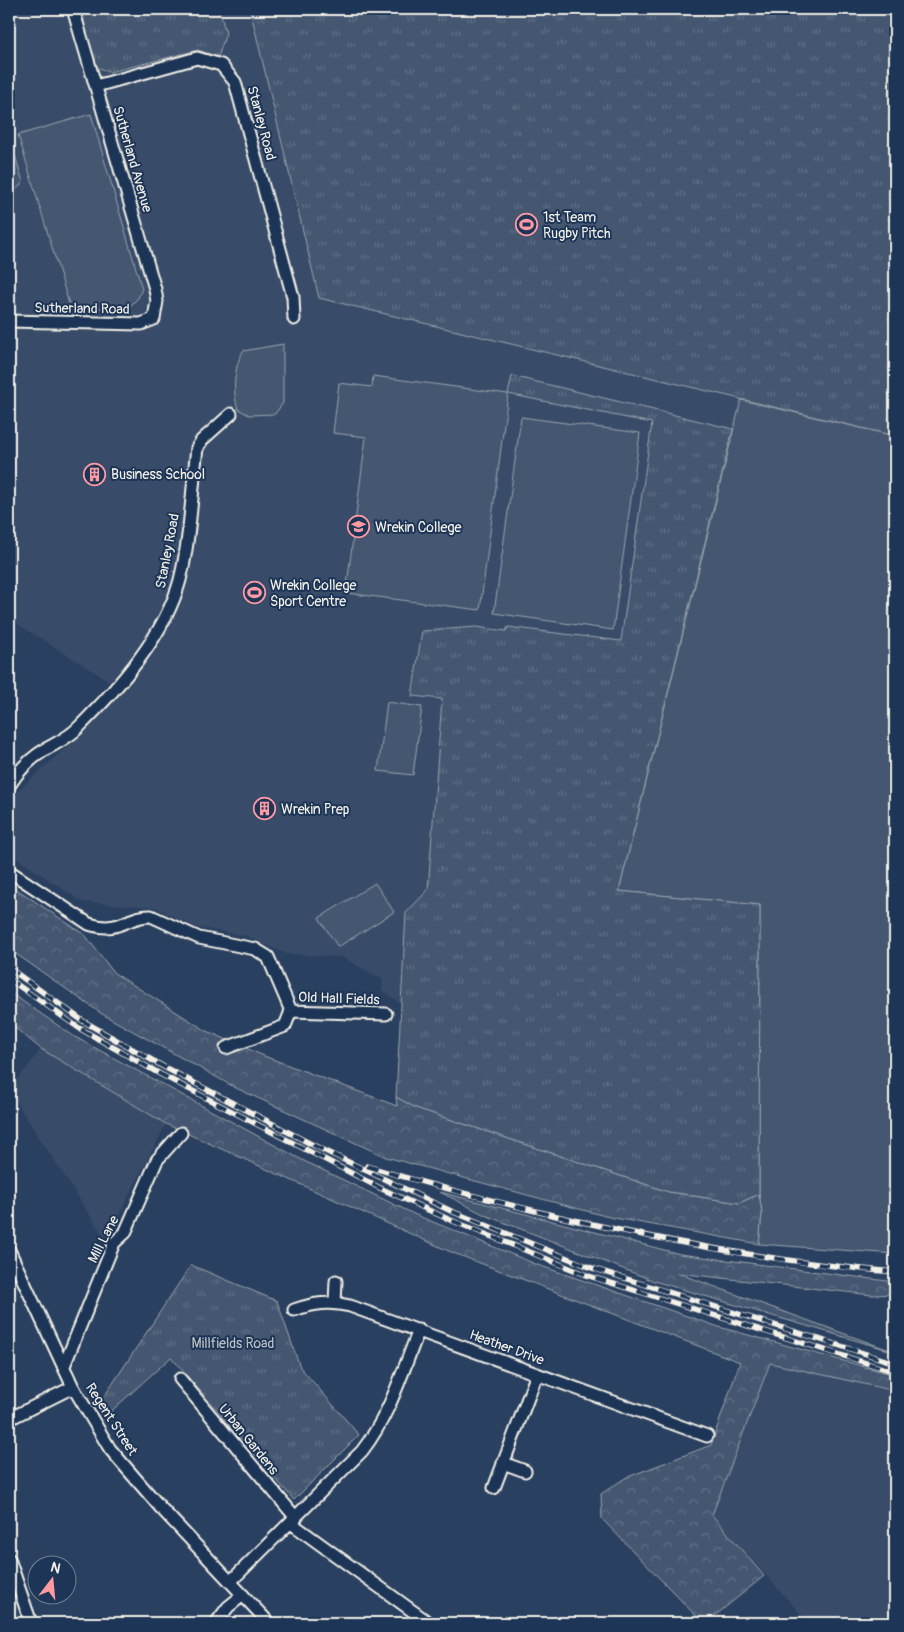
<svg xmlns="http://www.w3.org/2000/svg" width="904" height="1632" font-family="Pangolin,sans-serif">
<defs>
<pattern id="forest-crowns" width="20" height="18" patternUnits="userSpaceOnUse" patternTransform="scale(1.25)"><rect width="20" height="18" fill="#445771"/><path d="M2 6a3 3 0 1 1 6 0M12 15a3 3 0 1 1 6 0" fill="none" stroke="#607085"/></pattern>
<pattern id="park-tufts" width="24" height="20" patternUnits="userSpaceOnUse" patternTransform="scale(1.25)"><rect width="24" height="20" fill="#445771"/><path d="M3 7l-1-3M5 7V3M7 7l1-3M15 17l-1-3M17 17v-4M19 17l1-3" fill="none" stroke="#607085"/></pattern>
</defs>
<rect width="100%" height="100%" fill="#2a4060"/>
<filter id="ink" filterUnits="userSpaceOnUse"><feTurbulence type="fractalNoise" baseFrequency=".02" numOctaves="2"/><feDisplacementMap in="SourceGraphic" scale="10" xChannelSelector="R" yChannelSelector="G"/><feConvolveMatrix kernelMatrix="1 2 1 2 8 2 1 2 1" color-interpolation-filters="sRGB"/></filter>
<g filter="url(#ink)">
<!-- built -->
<path fill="#374c69" d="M 9,9 L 895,9 L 895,436 L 741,400 L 619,891 L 759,1194 L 739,1203 L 669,1192 L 416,1108 L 396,1097 L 401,1004 L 382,990 L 383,980 L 342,957 L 286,954 L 246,936 L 195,927 L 154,907 L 82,902 L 9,853 L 9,808 L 19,790 L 72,742 L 117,686 L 9,619 Z
M 41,1049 L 166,1124 L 106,1240 L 9,1091 Z
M 770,1363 L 895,1391 L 895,1623 L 809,1623 L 711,1515 Z"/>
<!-- grass -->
<path fill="#445771" stroke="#9ca4ac" d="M 91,114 L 142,289 L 138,298 L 127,309 L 70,307 L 18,135 Z
M 283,344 L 283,403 L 275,414 L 249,415 L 238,409 C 232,393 234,366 243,351 Z
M 373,376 L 508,394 L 480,610 L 346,593 L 366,437 L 333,433 L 339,383 L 372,387 Z
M 741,400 L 895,436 L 895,1254 L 759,1244 L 762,1213 L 759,1194 L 760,905 L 619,891 Z
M 521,417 L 640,433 L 613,630 L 494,613 Z
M 387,702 L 422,707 L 413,775 L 378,771 Z
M 375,883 L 394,912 L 338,947 L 319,918 Z"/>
<!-- forest -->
<path fill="url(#forest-crowns)" stroke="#9ca4ac" d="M 9,884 L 85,935 L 114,973 L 205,1030 L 264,1056 L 397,1106 L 396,1097 L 416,1108 L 669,1192 L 739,1203 L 759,1194 L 762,1213 L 759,1244 L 609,1217 L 386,1157 L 236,1088 L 102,1014 L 9,949 Z
M 9,992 L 75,1037 L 304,1161 L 416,1215 L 538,1265 L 719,1327 L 895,1375 L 895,1391 L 770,1363 L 712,1515 L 764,1576 L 706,1623 L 703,1623 L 602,1519 L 601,1494 L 625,1478 L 711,1445 L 740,1362 L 451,1252 L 166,1124 L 41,1049 L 9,1023 Z
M 440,1192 L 680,1254 L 895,1282 L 895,1294 L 872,1295 L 677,1273 L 895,1352 L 654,1281 L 485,1215 Z"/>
<!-- park -->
<path fill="url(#park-tufts)" stroke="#9ca4ac" d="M 79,9 L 219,9 L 226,33 L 218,57 L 198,50 L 110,72 L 97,67 Z
M 250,9 L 895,9 L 895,436 L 319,298 Z
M 9,135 L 23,182 L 9,198 Z
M 512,376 L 733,429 L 619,891 L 760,905 L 759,1194 L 739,1203 L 669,1192 L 416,1108 L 396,1097 L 406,913 L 428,890 L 442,699 L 412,696 L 422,631 L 476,627 L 506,631 L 508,627 L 621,641 L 652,423 L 508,394 Z
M 191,1265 L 277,1301 L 300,1367 L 359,1435 L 294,1500 L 171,1357 L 107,1415 L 100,1403 Z"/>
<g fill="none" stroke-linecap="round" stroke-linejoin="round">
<defs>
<path id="minor" d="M 96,86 L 197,58 L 221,65 L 235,82 L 293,297 L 294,319
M 9,321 L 141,324 L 154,319 L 157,301 L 155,289 L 73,9
M 9,786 C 18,771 31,758 46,749 C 58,742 68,738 78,728 C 118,688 165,636 180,580 C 190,541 192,489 197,448 L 202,440 L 231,414
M 9,871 L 89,924 C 121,934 127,915 151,916 L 199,938 L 255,949 L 268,957 L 291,1011 L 285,1026 L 226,1048
M 291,1011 L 386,1014
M 9,1250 L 73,1387 L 110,1449 L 160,1507 L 269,1623
M 335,1303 L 336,1281
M 294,1310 C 314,1303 330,1301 350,1306 L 707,1436
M 64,1366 L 114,1243 L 125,1233 L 157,1160 L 181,1133
M 180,1379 L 296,1518
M 9,1419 L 73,1387
M 503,1463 L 525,1471
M 494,1488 L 537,1374
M 291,1523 L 429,1623
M 9,1559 L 31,1623
M 230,1582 L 362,1451 C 390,1415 402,1372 419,1330
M 216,1623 L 228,1607 L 243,1595"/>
</defs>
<!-- minor casing -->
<use href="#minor" stroke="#f4f1e8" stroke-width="15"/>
<!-- minor -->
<use href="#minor" stroke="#1d3557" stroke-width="11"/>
<defs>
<path id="rail" d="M 9,968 L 83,1021 L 164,1067 L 313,1145 L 451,1211 L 592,1268 L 895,1363
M 9,979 L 79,1028 L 160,1074 L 380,1188 L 448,1219 L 589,1276 L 895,1372
M 367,1166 C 418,1182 471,1195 523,1208 C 646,1238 769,1262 895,1272"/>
</defs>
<!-- rail casing -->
<use href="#rail" stroke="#f4f1e8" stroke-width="5.5"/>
<!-- rail -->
<use href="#rail" stroke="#1d3557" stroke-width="4" stroke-dasharray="11" stroke-linecap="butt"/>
</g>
</g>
<!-- icons -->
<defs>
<symbol id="stadium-ring" viewBox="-11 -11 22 22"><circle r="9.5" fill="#1d3557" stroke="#ff9aa2" stroke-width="1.5"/><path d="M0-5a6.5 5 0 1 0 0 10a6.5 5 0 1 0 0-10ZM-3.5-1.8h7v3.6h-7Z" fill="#ff9aa2"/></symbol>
<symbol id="building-ring" viewBox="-11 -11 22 22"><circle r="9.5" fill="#1d3557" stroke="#ff9aa2" stroke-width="1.5"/><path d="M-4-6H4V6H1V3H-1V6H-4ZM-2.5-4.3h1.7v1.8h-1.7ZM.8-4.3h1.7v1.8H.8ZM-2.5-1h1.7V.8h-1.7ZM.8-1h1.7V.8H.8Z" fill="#ff9aa2"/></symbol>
<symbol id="school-ring" viewBox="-11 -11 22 22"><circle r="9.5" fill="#1d3557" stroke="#ff9aa2" stroke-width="1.5"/><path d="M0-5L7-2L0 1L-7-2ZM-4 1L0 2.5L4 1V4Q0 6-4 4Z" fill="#ff9aa2"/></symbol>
</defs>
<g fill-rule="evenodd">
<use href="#stadium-ring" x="514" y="212" width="25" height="25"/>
<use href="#building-ring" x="82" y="462" width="25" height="25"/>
<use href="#school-ring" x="346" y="514" width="25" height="25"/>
<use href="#stadium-ring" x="242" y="580" width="25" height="25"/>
<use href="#building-ring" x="252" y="796" width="25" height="25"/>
</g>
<g text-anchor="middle" stroke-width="4" stroke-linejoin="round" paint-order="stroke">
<!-- street labels -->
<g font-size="14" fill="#f4f1e8" stroke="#1d3557">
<text transform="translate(262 123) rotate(75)" y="5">Stanley Road</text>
<text transform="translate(133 159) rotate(74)" y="5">Sutherland Avenue</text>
<text transform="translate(82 308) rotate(1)" y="5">Sutherland Road</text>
<text transform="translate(167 551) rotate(-79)" y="5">Stanley Road</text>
<text transform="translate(339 998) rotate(2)" y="5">Old Hall Fields</text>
<text transform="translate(103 1239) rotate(-63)" y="5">Mill Lane</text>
<text transform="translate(507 1347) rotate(20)" y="5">Heather Drive</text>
<text transform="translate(112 1419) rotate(57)" y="5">Regent Street</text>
<text transform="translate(249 1439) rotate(51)" y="5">Urban Gardens</text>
</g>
<!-- poi labels -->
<g font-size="14" fill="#f4f1e8" stroke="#1d3557" text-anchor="start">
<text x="543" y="222">1st Team<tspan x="543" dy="16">Rugby Pitch</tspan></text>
<text x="111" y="479">Business School</text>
<text x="375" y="532">Wrekin College</text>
<text x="270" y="590">Wrekin College<tspan x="270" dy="16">Sport Centre</tspan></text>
<text x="281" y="814">Wrekin Prep</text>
</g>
<!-- park labels -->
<g font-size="14" fill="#bfc3c4" stroke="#1d3557">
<text x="233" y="1348">Millfields Road</text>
</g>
</g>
<!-- margin -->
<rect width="904" height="1632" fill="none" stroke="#1d3557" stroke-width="30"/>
<rect x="15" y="15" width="874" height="1602" fill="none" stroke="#f4f1e8" stroke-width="2" filter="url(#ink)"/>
<!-- north arrow -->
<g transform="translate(52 1580) rotate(16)"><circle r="24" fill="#1d3557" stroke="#738091"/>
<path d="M0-4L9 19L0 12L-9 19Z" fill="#ff9aa2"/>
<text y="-8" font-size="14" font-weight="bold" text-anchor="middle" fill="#f4f1e8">N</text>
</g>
</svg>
